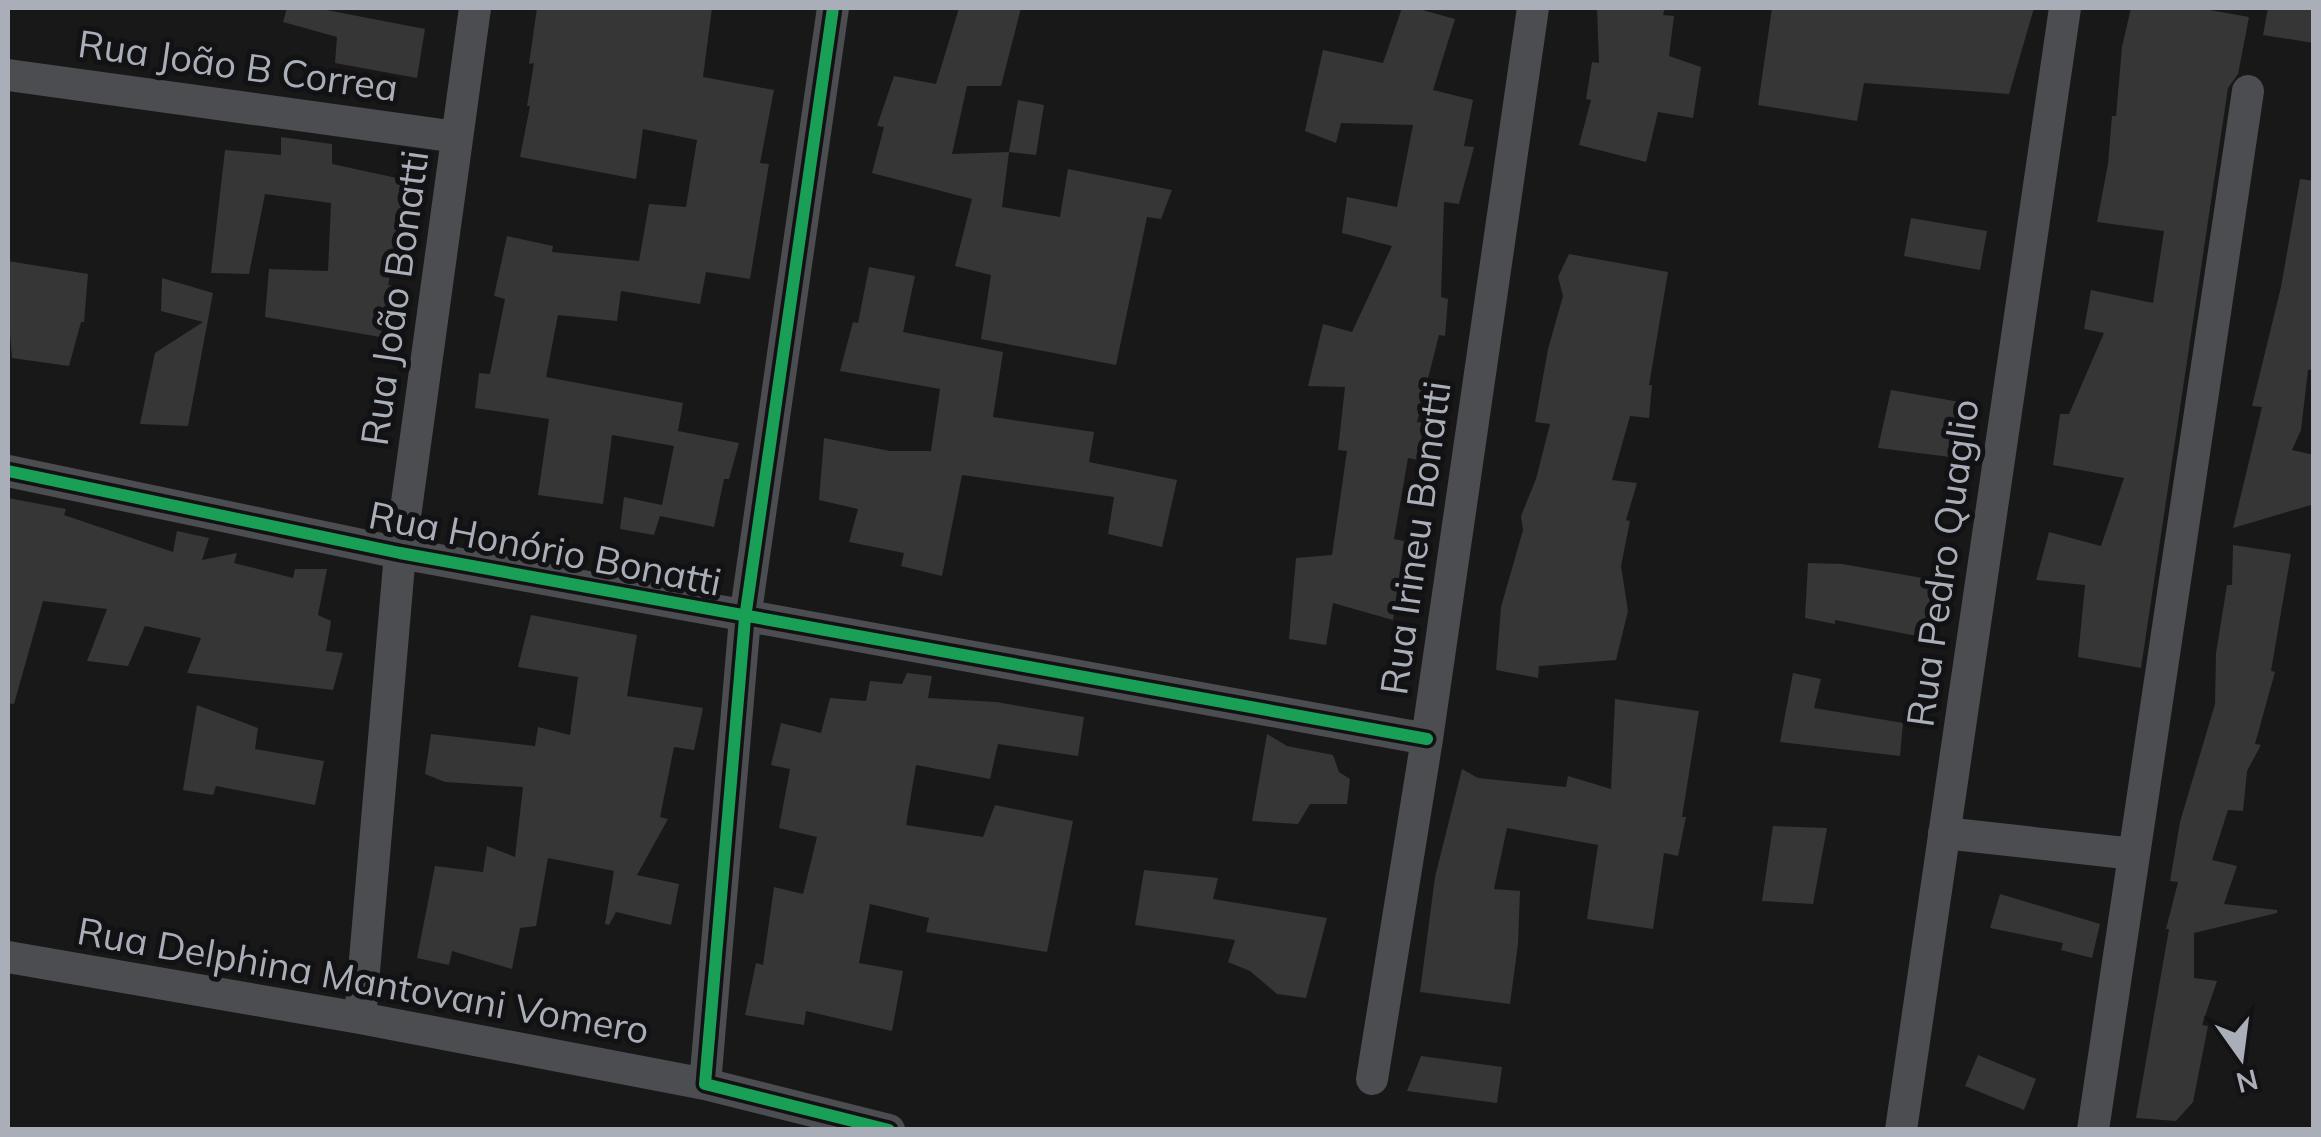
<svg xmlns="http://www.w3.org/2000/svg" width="2321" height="1137" font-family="Mulish,sans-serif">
<rect width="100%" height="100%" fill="#181818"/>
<!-- building -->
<path fill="#363637" d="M 287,8 L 316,8 L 425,29 L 417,78 L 335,63 L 337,37 L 283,22 Z
M 537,8 L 712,8 L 703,77 L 774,90 L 760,163 L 769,164 L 750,279 L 706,272 L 700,304 L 621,291 L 617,321 L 558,315 L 546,377 L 683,403 L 678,431 L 739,443 L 729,479 L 724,479 L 714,527 L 660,516 L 654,535 L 620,529 L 624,497 L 662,505 L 674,446 L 612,435 L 603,504 L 538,495 L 549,419 L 475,408 L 479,373 L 490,374 L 505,299 L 494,296 L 507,236 L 553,246 L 552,252 L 639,261 L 649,204 L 686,207 L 697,140 L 643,129 L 636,179 L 520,157 L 530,106 L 527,106 L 534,63 L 529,64 Z
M 959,8 L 1021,8 L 1001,86 L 967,86 L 952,154 L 1009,152 L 1002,207 L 1060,217 L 1068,169 L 1172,190 L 1161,219 L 1147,217 L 1116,365 L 981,339 L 991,275 L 955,266 L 972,199 L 872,173 L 884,127 L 877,126 L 894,76 L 936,84 Z
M 1402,8 L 1415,8 L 1455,19 L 1433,90 L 1473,100 L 1464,146 L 1474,147 L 1459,204 L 1444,202 L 1441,297 L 1448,299 L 1445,336 L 1439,335 L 1417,422 L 1424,423 L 1418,460 L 1408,458 L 1394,539 L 1404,541 L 1393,620 L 1333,603 L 1326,645 L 1289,639 L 1296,558 L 1332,555 L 1347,451 L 1338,450 L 1345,387 L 1308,386 L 1323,324 L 1352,332 L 1392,246 L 1342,233 L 1347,197 L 1397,207 L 1413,125 L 1341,123 L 1336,143 L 1305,131 L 1323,50 L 1383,63 Z
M 1597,8 L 1665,8 L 1663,15 L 1674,16 L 1669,56 L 1701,67 L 1693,118 L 1658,112 L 1646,162 L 1579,145 L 1591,100 L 1586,99 L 1592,62 L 1599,63 Z
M 1772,8 L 2034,8 L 2009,94 L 1864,83 L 1857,121 L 1758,105 Z
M 2131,8 L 2198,8 L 2249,17 L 2238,74 L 2228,88 L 2141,668 L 2078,657 L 2085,585 L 2036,580 L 2049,532 L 2101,546 L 2124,478 L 2053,465 L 2060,414 L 2069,414 L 2104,333 L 2084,329 L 2091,290 L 2153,303 L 2164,231 L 2097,222 L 2108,164 L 2112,116 L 2116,116 L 2122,47 Z
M 2268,8 L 2314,8 L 2314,43 L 2263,35 Z
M 1018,100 L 1044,105 L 1036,155 L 1009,152 Z
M 281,137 L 332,144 L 332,164 L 406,180 L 404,215 L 388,285 L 395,286 L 380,337 L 265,317 L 269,269 L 328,271 L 331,203 L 265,194 L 249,274 L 211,273 L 225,150 L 281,155 Z
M 2300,179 L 2314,181 L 2314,369 L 2308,370 L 2301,430 L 2292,450 L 2314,455 L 2314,496 L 2311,505 L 2233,528 L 2262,407 L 2252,406 L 2281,287 Z
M 1911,218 L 1987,231 L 1980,270 L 1904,256 Z
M 1569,254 L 1668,272 L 1649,385 L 1652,385 L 1649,418 L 1630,416 L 1612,480 L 1637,483 L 1626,520 L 1630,521 L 1621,566 L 1628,611 L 1616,660 L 1539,666 L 1538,678 L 1496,670 L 1501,607 L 1523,530 L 1521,516 L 1536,479 L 1550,424 L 1535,422 L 1548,349 L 1563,296 L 1558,277 Z
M 8,261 L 88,274 L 84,322 L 81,322 L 69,366 L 12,358 L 10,333 L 8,333 Z
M 869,267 L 915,276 L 903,332 L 1003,352 L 993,417 L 1094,432 L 1089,462 L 1177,480 L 1162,547 L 1108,534 L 1114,497 L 962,475 L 942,576 L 901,566 L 904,553 L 849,542 L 858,509 L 819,500 L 824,438 L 890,451 L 931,451 L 940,389 L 840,371 L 853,322 L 858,323 Z
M 162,278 L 213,293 L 188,426 L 140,424 L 155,353 L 203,322 L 161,311 Z
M 1891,390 L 1960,402 L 1950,457 L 1878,448 Z
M 8,498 L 66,509 L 64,515 L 173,552 L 177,531 L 209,538 L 202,560 L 237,553 L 234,563 L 293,578 L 295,569 L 327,569 L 318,615 L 331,621 L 326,651 L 343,653 L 333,690 L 187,673 L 201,638 L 145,626 L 128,666 L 87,661 L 107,609 L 43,601 L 14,704 L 8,703 Z
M 2233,545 L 2291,554 L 2271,671 L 2275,672 L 2255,744 L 2261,745 L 2247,771 L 2243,811 L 2228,810 L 2212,860 L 2237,866 L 2224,904 L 2277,910 L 2277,913 L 2194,933 L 2194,978 L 2217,981 L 2202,1025 L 2208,1026 L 2193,1102 L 2176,1121 L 2136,1118 L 2169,929 L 2166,929 L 2178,882 L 2170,881 L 2180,822 L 2215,704 L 2216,653 L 2227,585 L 2232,585 Z
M 1808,563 L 1842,564 L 1934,580 L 1922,637 L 1835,620 L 1835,624 L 1805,618 Z
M 531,615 L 637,635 L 627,696 L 703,708 L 694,750 L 674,747 L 660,817 L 668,819 L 637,875 L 679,884 L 671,925 L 616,912 L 609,925 L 605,924 L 614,871 L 548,858 L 536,926 L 520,928 L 512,969 L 452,951 L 449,965 L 417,958 L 435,866 L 483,872 L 487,846 L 515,857 L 523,787 L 445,782 L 425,774 L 431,734 L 535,746 L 538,727 L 570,735 L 578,677 L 518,667 Z
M 907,673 L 932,676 L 928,698 L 996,702 L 1084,717 L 1078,756 L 998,744 L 990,779 L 916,765 L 906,825 L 983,837 L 995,805 L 1073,821 L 1047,952 L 926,932 L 929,918 L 870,904 L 859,963 L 903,971 L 892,1031 L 806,1011 L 804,1025 L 745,1015 L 756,963 L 763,965 L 774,887 L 803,894 L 817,837 L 779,828 L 790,769 L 771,765 L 781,723 L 821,733 L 830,698 L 866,701 L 870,681 L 902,684 Z
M 1793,673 L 1821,679 L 1814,708 L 1903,723 L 1900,756 L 1780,742 Z
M 1615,699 L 1699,711 L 1682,817 L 1686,817 L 1678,856 L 1664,853 L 1653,929 L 1587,919 L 1598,845 L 1507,828 L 1494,889 L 1520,891 L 1518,944 L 1510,1004 L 1420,992 L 1435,877 L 1462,769 L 1478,778 L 1566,787 L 1568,776 L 1611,789 Z
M 197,705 L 258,728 L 255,749 L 324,761 L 315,805 L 216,786 L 213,795 L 183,790 Z
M 1267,734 L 1287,746 L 1333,755 L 1339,772 L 1350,779 L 1347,804 L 1310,804 L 1298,824 L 1252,821 Z
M 1773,826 L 1827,828 L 1813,904 L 1762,901 Z
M 1144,870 L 1218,878 L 1213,899 L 1327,918 L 1306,998 L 1277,994 L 1250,971 L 1228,962 L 1235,940 L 1135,925 Z
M 2000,894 L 2100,924 L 2092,958 L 2061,950 L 2063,943 L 1990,928 Z
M 1978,1055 L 2036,1079 L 2024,1110 L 1965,1086 Z
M 1421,1056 L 1502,1067 L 1497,1103 L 1407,1091 Z"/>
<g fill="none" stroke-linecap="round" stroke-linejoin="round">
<!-- minor -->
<path stroke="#4c4d51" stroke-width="32" d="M 833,8 L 745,618 L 705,1084 L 889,1130
M 8,75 L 457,137
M 8,471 L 400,553 L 1427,739
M 1944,833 L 2134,854
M 8,957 L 360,1018 L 705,1084
M 360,1018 L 400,553 L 475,8
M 1372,1079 L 1427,739 L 1533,8
M 1901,1130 L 2065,8
M 2093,1130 L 2248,91"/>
<defs>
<path id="cycleway" d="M 833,8 L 745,618 L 705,1084 L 889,1130
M 8,471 L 400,553 L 1427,739"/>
</defs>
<!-- cycleway casing -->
<use href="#cycleway" stroke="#121214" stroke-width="19"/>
<!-- cycleway -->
<use href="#cycleway" stroke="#1a9f57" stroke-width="12"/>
</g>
<g text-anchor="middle" stroke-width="10" stroke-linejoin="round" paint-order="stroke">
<!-- street labels -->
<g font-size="38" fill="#a9aeb8" stroke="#121214">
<text transform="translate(238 66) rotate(8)" y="13">Rua João B Correa</text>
<text transform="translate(395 298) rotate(-82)" y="13">Rua João Bonatti</text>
<text transform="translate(1416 538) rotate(-82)" y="13">Rua Irineu Bonatti</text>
<text transform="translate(545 549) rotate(11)" y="13">Rua Honório Bonatti</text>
<text transform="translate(1943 563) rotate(-82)" y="13">Rua Pedro Quaglio</text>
<text transform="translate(363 981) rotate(10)" y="13">Rua Delphina Mantovani Vomero</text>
</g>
</g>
<!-- border -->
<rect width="2321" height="1137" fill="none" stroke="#a9aeb8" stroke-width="20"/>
<!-- north arrow -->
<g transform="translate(2241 1057) rotate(166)" stroke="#121214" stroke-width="8" paint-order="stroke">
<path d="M0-8L18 38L0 25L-18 38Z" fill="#a9aeb8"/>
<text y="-15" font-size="28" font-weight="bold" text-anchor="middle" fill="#a9aeb8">N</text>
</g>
</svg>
